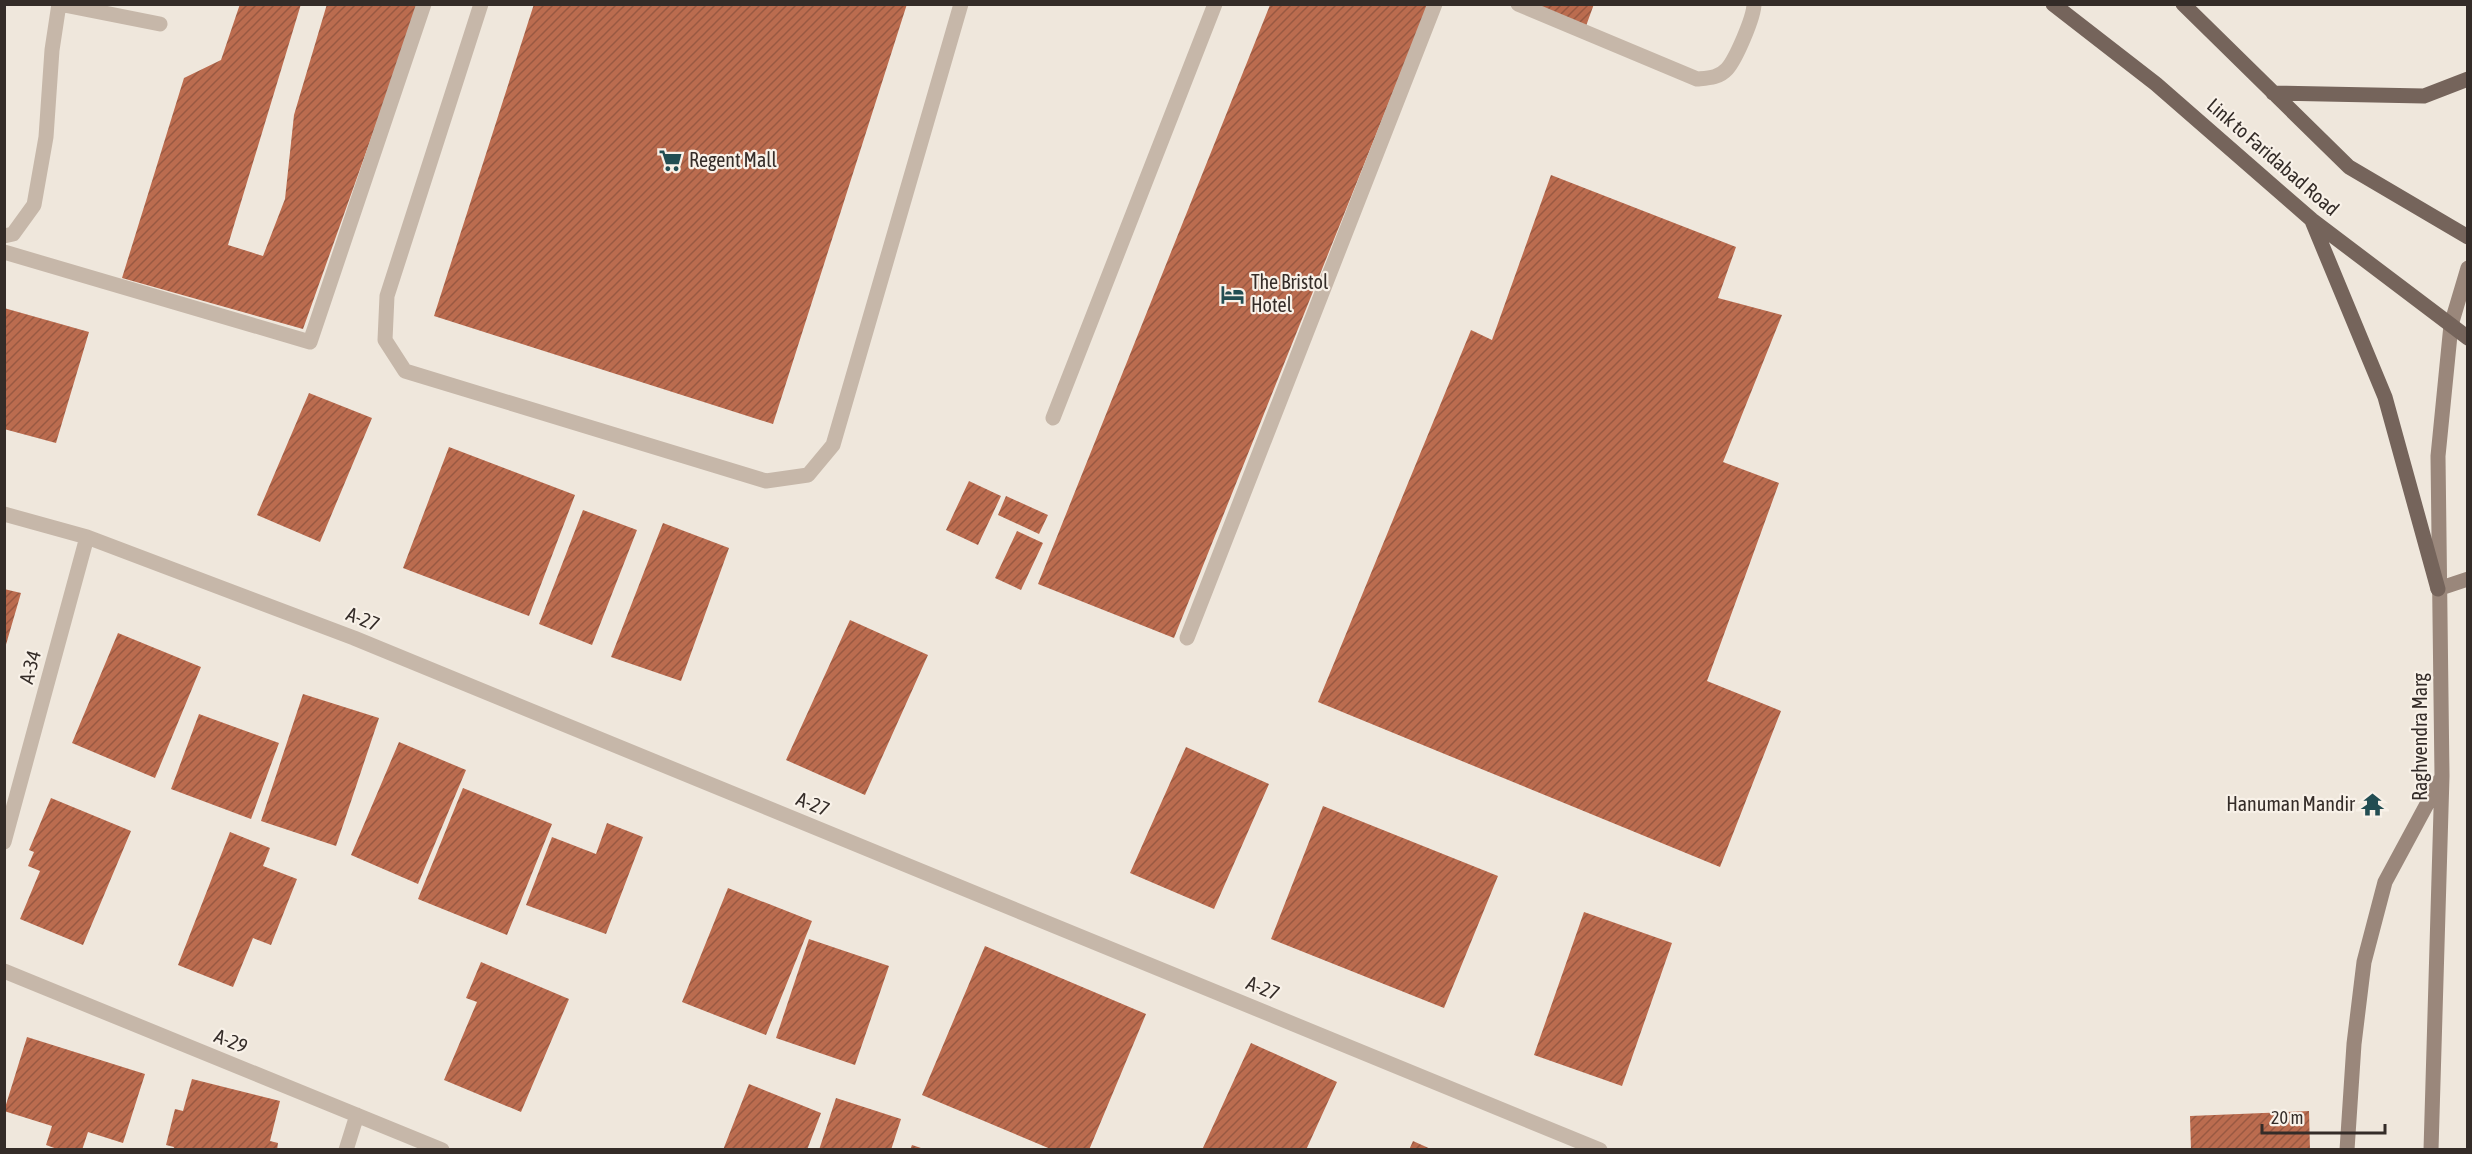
<svg xmlns="http://www.w3.org/2000/svg" width="2472" height="1154" font-family="'Asap Condensed',sans-serif">
<defs>
<pattern id="building-hatch" width="6" height="6" patternUnits="userSpaceOnUse" patternTransform="scale(1.5)"><rect width="6" height="6" fill="#bb6c4f"/><path d="M-1 1l2-2M0 6l6-6M5 7l2-2" fill="none" stroke="#995942"/></pattern>
</defs>
<rect width="100%" height="100%" fill="#efe7dc"/>
<!-- building -->
<path fill="url(#building-hatch)" d="M 240,4 L 301,4 L 228,245 L 263,256 L 285,199 L 294,115 L 327,4 L 419,4 L 303,329 L 122,278 L 184,78 L 221,60 Z
M 534,4 L 907,4 L 773,424 L 434,316 Z
M 1532,4 L 1594,4 L 1586,26 Z
M 1270,5 L 1428,5 L 1174,638 L 1038,584 Z
M 1551,175 L 1736,247 L 1718,298 L 1782,315 L 1723,462 L 1779,483 L 1707,681 L 1781,711 L 1720,867 L 1318,702 L 1471,330 L 1492,340 Z
M 4,308 L 89,332 L 56,443 L 4,429 Z
M 309,393 L 372,418 L 320,542 L 257,515 Z
M 449,447 L 575,495 L 529,616 L 403,568 Z
M 969,481 L 1001,496 L 978,545 L 946,530 Z
M 1006,496 L 1048,515 L 1039,534 L 998,515 Z
M 583,510 L 637,530 L 592,645 L 539,624 Z
M 663,523 L 729,548 L 681,681 L 611,657 Z
M 1017,531 L 1043,543 L 1021,590 L 995,578 Z
M 4,589 L 21,593 L 5,648 L 4,648 Z
M 850,620 L 928,655 L 865,795 L 786,760 Z
M 118,633 L 201,667 L 155,778 L 72,743 Z
M 303,694 L 379,718 L 336,846 L 261,821 Z
M 199,714 L 279,743 L 251,819 L 171,789 Z
M 399,742 L 466,770 L 418,884 L 351,855 Z
M 1186,747 L 1269,784 L 1214,909 L 1130,873 Z
M 463,788 L 552,824 L 507,935 L 418,899 Z
M 51,798 L 131,831 L 83,945 L 20,919 L 40,871 L 28,866 L 34,852 L 29,850 Z
M 1323,806 L 1498,876 L 1444,1008 L 1271,939 Z
M 607,823 L 643,837 L 606,934 L 526,905 L 552,837 L 596,854 Z
M 230,832 L 270,848 L 263,866 L 297,879 L 271,945 L 253,938 L 233,987 L 178,965 Z
M 728,888 L 812,921 L 766,1035 L 682,1002 Z
M 1584,912 L 1672,943 L 1622,1086 L 1534,1055 Z
M 809,939 L 889,966 L 855,1065 L 776,1038 Z
M 985,946 L 1146,1014 L 1089,1150 L 1053,1150 L 922,1095 Z
M 481,962 L 569,999 L 521,1112 L 444,1080 L 477,1002 L 466,998 Z
M 27,1037 L 145,1074 L 123,1143 L 88,1132 L 82,1150 L 60,1150 L 46,1145 L 52,1126 L 4,1111 Z
M 1251,1043 L 1337,1082 L 1306,1150 L 1202,1150 Z
M 192,1079 L 280,1101 L 270,1141 L 278,1143 L 277,1150 L 173,1150 L 174,1147 L 166,1145 L 175,1109 L 183,1111 Z
M 749,1084 L 821,1113 L 807,1150 L 723,1150 Z
M 836,1098 L 901,1119 L 891,1150 L 819,1150 Z
M 2309,1111 L 2310,1150 L 2191,1150 L 2190,1116 Z
M 1413,1141 L 1433,1150 L 1409,1150 Z
M 912,1145 L 924,1149 L 924,1150 L 910,1150 Z"/>
<g fill="none" stroke-linecap="round" stroke-linejoin="round">
<!-- lane -->
<path stroke="#c6b7a9" stroke-width="15" d="M 481,4 L 387,296 L 385,340 L 405,371 L 766,481 L 808,475 L 833,445 L 961,4
M 1518,4 L 1697,79 C 1708,78 1719,78 1727,69 C 1736,59 1754,17 1754,4
M 4,236 L 13,234 L 34,205 L 46,137 L 52,50 L 59,4 L 160,24
M 4,252 L 310,342 L 424,4
M 1053,418 L 1215,4
M 1187,638 L 1435,4"/>
<!-- street -->
<path stroke="#c6b7a9" stroke-width="15" d="M 4,514 L 87,537 L 354,638 L 1600,1150
M 4,842 L 87,537
M 4,971 L 442,1150
M 346,1150 L 357,1115"/>
<!-- secondary -->
<path stroke="#9a877b" stroke-width="15" d="M 2438,589 L 2468,579
M 2347,1150 L 2354,1044 L 2364,962 L 2385,882 L 2440,780
M 2431,1150 L 2442,776 L 2438,456 L 2451,325 L 2468,268"/>
<!-- primary -->
<path stroke="#75645b" stroke-width="15" d="M 2053,4 L 2156,84 L 2312,220 L 2468,338
M 2183,4 L 2349,167 L 2468,237
M 2273,93 L 2424,96 L 2468,79
M 2312,221 L 2385,397 L 2438,589"/>
</g>
<!-- icons -->
<defs>
<symbol id="supermarket-bare" viewBox="-9 -9 18 18"><path d="M-6-5.5h2.5l.6 2H6L4.5 2H-2.5L-4.4-4H-6ZM-1.5 3.2a1.3 1.3 0 1 0 .1 0ZM3 3.2a1.3 1.3 0 1 0 .1 0Z" fill="#224d52" stroke="#f8f1e8" stroke-width="2.5" paint-order="stroke"/></symbol>
<symbol id="hotel-bare" viewBox="-9 -9 18 18"><path d="M-6-4.5h1.5V1H6V5H4.5V3h-9V5H-6ZM-4 0a1.8 1.8 0 1 1 3.6 0ZM.5 0V-2.5h3Q6-2.5 6 0Z" fill="#224d52" stroke="#f8f1e8" stroke-width="2.5" paint-order="stroke"/></symbol>
<symbol id="temple-bare" viewBox="-9 -9 18 18"><path d="M0-6L5-2H3V0L6.5 2.5H4V6H1.5V3h-3V6H-4V2.5H-6.5L-3 0V-2H-5Z" fill="#224d52" stroke="#f8f1e8" stroke-width="2.5" paint-order="stroke"/></symbol>
</defs>
<g fill-rule="evenodd">
<use href="#supermarket-bare" x="654" y="144" width="33" height="33"/>
<use href="#hotel-bare" x="1216" y="278" width="33" height="33"/>
<use href="#temple-bare" x="2356" y="788" width="33" height="33"/>
</g>
<g text-anchor="middle" stroke-width="4.5" stroke-linejoin="round" paint-order="stroke">
<!-- street labels -->
<g font-size="20" fill="#342c28" stroke="#f8f1e8">
<text transform="translate(2273 157) rotate(41)" y="7">Link to Faridabad Road</text>
<text transform="translate(363 619) rotate(22)" y="7">A-27</text>
<text transform="translate(30 667) rotate(-75)" y="7">A-34</text>
<text transform="translate(2420 737) rotate(-90)" y="7">Raghvendra Marg</text>
<text transform="translate(813 804) rotate(22)" y="7">A-27</text>
<text transform="translate(1263 988) rotate(22)" y="7">A-27</text>
<text transform="translate(231 1041) rotate(22)" y="7">A-29</text>
</g>
<!-- poi labels -->
<g font-size="20" fill="#342c28" stroke="#f8f1e8" text-anchor="start">
<text x="689" y="167">Regent Mall</text>
<text x="1251" y="289">The Bristol<tspan x="1251" dy="23">Hotel</tspan></text>
<text x="2355" y="811" text-anchor="end">Hanuman Mandir</text>
</g>
</g>
<!-- border -->
<rect width="2472" height="1154" fill="none" stroke="#342c28" stroke-width="12"/>
<!-- scale -->
<path d="M2262 1124v9h123v-9" fill="none" stroke="#342c28" stroke-width="3"/>
<text x="2271" y="1124" font-size="18" fill="#342c28" stroke="#f8f1e8" stroke-width="4.5" paint-order="stroke">20 m</text>
</svg>
